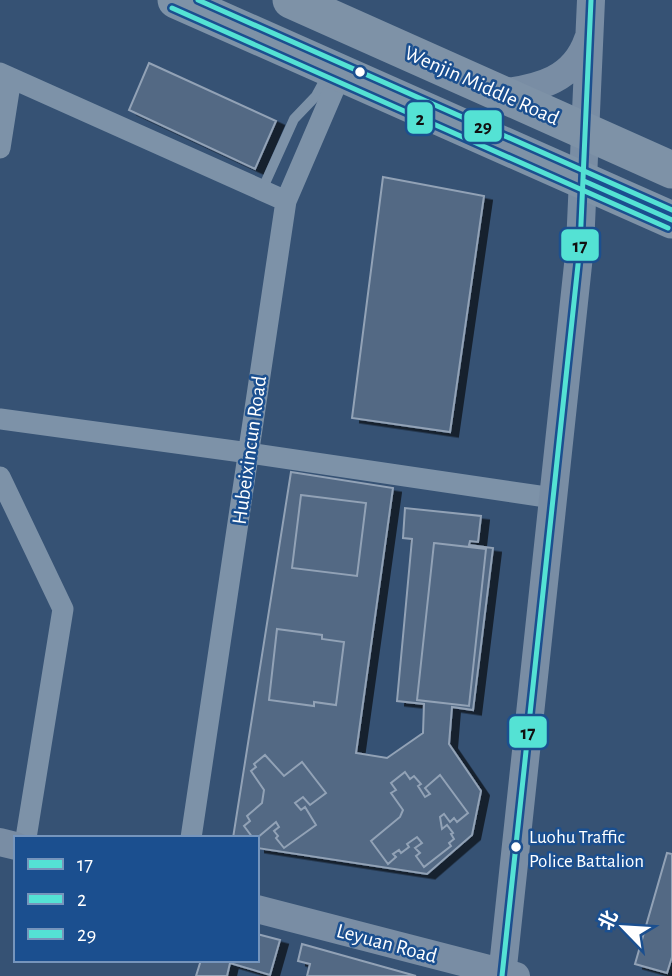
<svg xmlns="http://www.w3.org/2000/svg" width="672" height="976" font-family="'Alegreya Sans','Noto Sans SC',sans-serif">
<defs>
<filter id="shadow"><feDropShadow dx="8" dy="4.5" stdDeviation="0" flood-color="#0009"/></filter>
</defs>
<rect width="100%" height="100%" fill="#365274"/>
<!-- building -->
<path fill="#526984" stroke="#92a2b6" stroke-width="2" filter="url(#shadow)" d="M 149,63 L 276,121 L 255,169 L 129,110 Z
M 383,177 L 484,196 L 450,432 L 352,418 Z
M 291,472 L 393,488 L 356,753 L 387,758 L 423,733 L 424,704 L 397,701 L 412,539 L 403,538 L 405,508 L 481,516 L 478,542 L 470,541 L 469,545 L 493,548 L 473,710 L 452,707 L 449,744 L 481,791 L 472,835 L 427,874 L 257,848 L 257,838 L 233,838 Z
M 301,495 L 366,503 L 357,576 L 292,568 Z
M 434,543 L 486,549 L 469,706 L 417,700 Z
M 277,629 L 322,635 L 322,639 L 344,642 L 336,705 L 314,702 L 314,706 L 269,700 Z
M 265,755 L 284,776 L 302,762 L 326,793 L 310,805 L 303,797 L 295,803 L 301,810 L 305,807 L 316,825 L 284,848 L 276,838 L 278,836 L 274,831 L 279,827 L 276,822 L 257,838 L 253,838 L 244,826 L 250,821 L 247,816 L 262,803 L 264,790 L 251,771 L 256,767 L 254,764 Z
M 405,772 L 410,779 L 414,776 L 421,784 L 418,786 L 425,797 L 430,794 L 425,788 L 440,775 L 468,813 L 457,822 L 454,818 L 450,822 L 444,814 L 440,817 L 442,829 L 447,825 L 453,833 L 451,834 L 454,839 L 449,843 L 451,846 L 424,867 L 416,856 L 420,853 L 415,848 L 422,843 L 417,837 L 407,844 L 409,847 L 401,853 L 399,850 L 393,854 L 396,857 L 388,864 L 371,841 L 400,817 L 403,810 L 391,793 L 396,790 L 391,783 Z
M 667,853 L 672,854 L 672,957 L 667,973 L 635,964 Z
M 257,934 L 280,940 L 270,975 L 230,963 L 227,976 L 196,976 L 201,960 L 257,960 Z
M 302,944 L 416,976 L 307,976 L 310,964 L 298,961 Z"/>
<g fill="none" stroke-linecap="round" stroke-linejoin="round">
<!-- lane -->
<path stroke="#7d92a8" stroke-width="10" d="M 262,190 L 294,119 L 316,96 L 329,72"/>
<!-- street -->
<path stroke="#7d92a8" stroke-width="21" d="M 0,73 L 286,201
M 0,148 L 11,78
M 0,419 L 249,453 L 553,498
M 0,477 L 63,609 L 26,838
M 191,838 L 286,201 L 341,73"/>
<!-- secondary -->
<path stroke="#798da4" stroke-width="28" d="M 501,93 C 539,88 574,80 588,39
M 0,842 L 16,846
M 257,909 L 516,976
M 502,976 L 580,246 L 591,0"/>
<!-- highway -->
<path stroke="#7e92a7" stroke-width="37" d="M 176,0 L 672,220
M 291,0 L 672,170"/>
<defs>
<path id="bus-1" d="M 584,181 L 672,220
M 502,976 L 580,246 L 591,0"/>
<path id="bus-2" d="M 172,8 L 668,228"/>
<path id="bus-3" d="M 198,0 L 672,210"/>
</defs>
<!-- bus-1 casing -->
<use href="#bus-1" stroke="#1b4f8f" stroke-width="10"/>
<!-- bus-2 casing -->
<use href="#bus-2" stroke="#1b4f8f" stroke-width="10"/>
<!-- bus-3 casing -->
<use href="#bus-3" stroke="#1b4f8f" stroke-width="10"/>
<!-- bus-1 -->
<use href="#bus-1" stroke="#54e2d4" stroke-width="5"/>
<!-- bus-2 -->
<use href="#bus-2" stroke="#54e2d4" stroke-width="5"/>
<!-- bus-3 -->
<use href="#bus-3" stroke="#54e2d4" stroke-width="5"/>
</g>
<!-- markers -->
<g fill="#fff" stroke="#1b4f8f" stroke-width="2.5">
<circle cx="360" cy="72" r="6"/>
<circle cx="516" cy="847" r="6"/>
</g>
<g text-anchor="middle" stroke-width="5" stroke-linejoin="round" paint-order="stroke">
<!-- bus labels -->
<g font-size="19" fill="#fff" stroke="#1b4f8f" text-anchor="start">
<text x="529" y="843">Luohu Traffic<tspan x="529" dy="24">Police Battalion</tspan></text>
</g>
<!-- street labels -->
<g font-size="21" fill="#fff" stroke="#1b4f8f">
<text transform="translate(482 85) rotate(24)" y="7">Wenjin Middle Road</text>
<text transform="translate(249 450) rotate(-82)" y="7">Hubeixincun Road</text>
<text transform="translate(387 943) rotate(15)" y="7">Leyuan Road</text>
</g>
</g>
<g stroke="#1b4f8f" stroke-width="2.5">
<rect x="406" y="101" width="28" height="34" rx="7" fill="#54e2d4"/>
<rect x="463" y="109" width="40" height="34" rx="7" fill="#54e2d4"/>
<rect x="560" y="228" width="40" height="34" rx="7" fill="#54e2d4"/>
<rect x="508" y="715" width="40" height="34" rx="7" fill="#54e2d4"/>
</g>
<g font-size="19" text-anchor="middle" font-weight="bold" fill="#111">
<text x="420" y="125">2</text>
<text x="483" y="133">29</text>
<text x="580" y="252">17</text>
<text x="528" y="739">17</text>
</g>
<!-- legend -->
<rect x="14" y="836" width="245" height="126" fill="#1b4f8f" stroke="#7695bc" stroke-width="2"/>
<rect x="28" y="859" width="35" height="10" fill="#54e2d4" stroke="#7695bc" stroke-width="2"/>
<text x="77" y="871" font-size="21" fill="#ffffff">17</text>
<rect x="28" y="894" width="35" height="10" fill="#54e2d4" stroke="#7695bc" stroke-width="2"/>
<text x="77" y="906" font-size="21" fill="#ffffff">2</text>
<rect x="28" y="929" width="35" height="10" fill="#54e2d4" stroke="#7695bc" stroke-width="2"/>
<text x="77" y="941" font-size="21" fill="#ffffff">29</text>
<!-- north arrow -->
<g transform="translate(623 927) rotate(295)" stroke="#1b4f8f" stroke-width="5" paint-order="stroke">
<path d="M0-5L12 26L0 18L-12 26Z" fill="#ffffff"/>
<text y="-10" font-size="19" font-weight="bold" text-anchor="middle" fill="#ffffff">北</text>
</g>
</svg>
